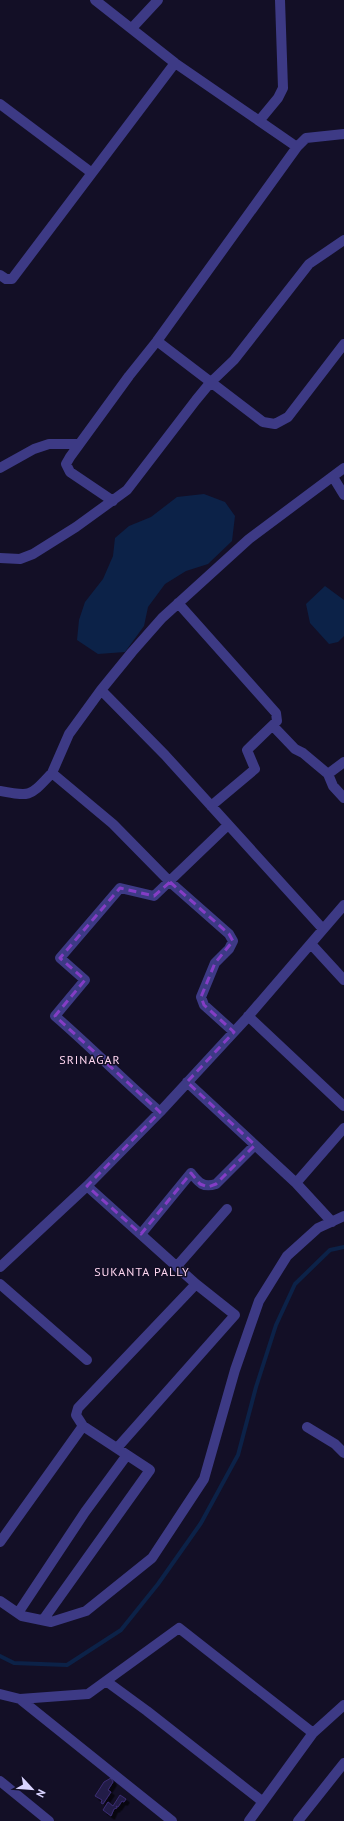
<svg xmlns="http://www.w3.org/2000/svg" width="344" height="1821" font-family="'PT Sans',sans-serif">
<defs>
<filter id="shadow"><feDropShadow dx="3.5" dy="3.5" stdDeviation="0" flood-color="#0009"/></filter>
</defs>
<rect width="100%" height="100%" fill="#130f26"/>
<!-- water -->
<path fill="#0c2248" d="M 204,494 L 225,502 L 235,516 L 232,541 L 208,564 L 186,571 L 165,584 L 148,607 L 144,626 L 125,652 L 98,654 L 77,640 L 79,620 L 85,602 L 103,579 L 113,556 L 115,538 L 129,526 L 151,517 L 177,497 Z
M 325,586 L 344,600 L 344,636 L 338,642 L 329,644 L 310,623 L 306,604 Z"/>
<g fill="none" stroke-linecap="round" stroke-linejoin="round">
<!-- stream -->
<path stroke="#0c2248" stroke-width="4" d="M 0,1656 L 14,1663 L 67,1665 L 121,1630 L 158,1584 L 201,1523 L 238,1455 L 256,1387 L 276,1325 L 295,1284 L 330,1250 L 344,1247"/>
</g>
<!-- building -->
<path fill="#241b47" stroke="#3b2d73" filter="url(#shadow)" d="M 111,1778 L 113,1782 L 108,1790 L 111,1792 L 103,1804 L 101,1803 L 102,1800 L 95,1796 L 104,1782 Z
M 120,1795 L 126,1799 L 124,1802 L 122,1801 L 118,1807 L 116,1806 L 117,1808 L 114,1809 L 111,1816 L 103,1810 L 108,1802 L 113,1806 Z"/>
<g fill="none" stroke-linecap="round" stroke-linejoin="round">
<!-- minor -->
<path stroke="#3d3a85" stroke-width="10" d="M 95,0 L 175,63 L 297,147 L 157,341 L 129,376 L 70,457 L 66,464 L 70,472 L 113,501
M 132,28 L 158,0
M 0,104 L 92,173
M 259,121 L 278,98 L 283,88 L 280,0
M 297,147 L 306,138 L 344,134
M 0,275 L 6,279 L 12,279 L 175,63
M 157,341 L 263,422 L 275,424 L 288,417 L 344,344
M 0,468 L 34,449 L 49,444 L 79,444
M 333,477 L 344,495
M 0,558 L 20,559 L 33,554 L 76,527 L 127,490 L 196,400 L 210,383 L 234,360 L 309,264 L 344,240
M 178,603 L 276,713 L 277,721 L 247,750 L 255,769 L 211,806
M 101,690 L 165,755 L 322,928
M 273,726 L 295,749 L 303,753 L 328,774 L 344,762
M 328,774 L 333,786 L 344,798
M 0,791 C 32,797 30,796 52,773
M 311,944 L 344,980
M 248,1016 L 344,1106
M 234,1032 L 204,1005 L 201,997 L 215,963 L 229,949 L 233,941 L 229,934 L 170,882 L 113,824 L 52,773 L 69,734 L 101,690 L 132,652 L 162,618 L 249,539 L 344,468
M 187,1082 L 296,1183 L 344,1128
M 160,1112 C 124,1081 91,1047 55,1016 L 85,980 L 60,958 L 120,888 L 154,896 L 228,825
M 296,1183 L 332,1222
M 141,1234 L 191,1173 C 199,1183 203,1188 216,1184 L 255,1145
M 177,1266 L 227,1209
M 0,1267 L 87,1186 L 160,1112 L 245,1020 L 344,905
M 0,1284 L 87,1360
M 307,1427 L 335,1444 L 344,1453
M 117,1448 L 235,1315 L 196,1284
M 0,1542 L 83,1426 L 76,1415 L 78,1408 L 196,1284 L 87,1186
M 0,1601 L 22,1616 L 51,1622 L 86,1611 L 152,1558 L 204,1479 L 235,1370 L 259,1301 L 287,1256 L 318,1228 L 344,1216
M 18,1613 L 85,1512 L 127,1455
M 43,1620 L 150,1470 L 83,1426
M 106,1681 L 147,1711 L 263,1802
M 0,1694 L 20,1699 L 88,1694 L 179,1628 L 313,1733
M 20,1699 L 172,1821
M 0,1781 L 49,1821
M 249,1821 L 313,1733 L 344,1705
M 298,1821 L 344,1763"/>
</g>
<!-- marked area -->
<path fill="none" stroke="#843dc5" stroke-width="3" stroke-dasharray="8 5" stroke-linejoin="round" d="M 170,882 L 229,934 L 233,941 L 215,963 L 201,997 L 204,1005 L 234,1032 L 187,1082 L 255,1145 L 216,1184 L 208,1187 L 200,1184 L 191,1173 L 141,1234 L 87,1186 L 160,1112 L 55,1016 L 85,980 L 60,958 L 120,888 L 154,896 Z"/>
<g text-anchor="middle" stroke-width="3" stroke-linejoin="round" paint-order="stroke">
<!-- neighbourhood labels -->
<g font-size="12" letter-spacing="1" fill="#ffd6f0" stroke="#130f26">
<text x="90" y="1064">SRINAGAR</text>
<text x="142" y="1276">SUKANTA PALLY</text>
</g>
</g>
<!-- north arrow -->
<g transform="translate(32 1789) rotate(116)" stroke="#130f26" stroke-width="3" paint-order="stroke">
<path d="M0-3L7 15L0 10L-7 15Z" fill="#d9d4ff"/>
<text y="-6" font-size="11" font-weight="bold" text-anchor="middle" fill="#d9d4ff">N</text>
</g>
</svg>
